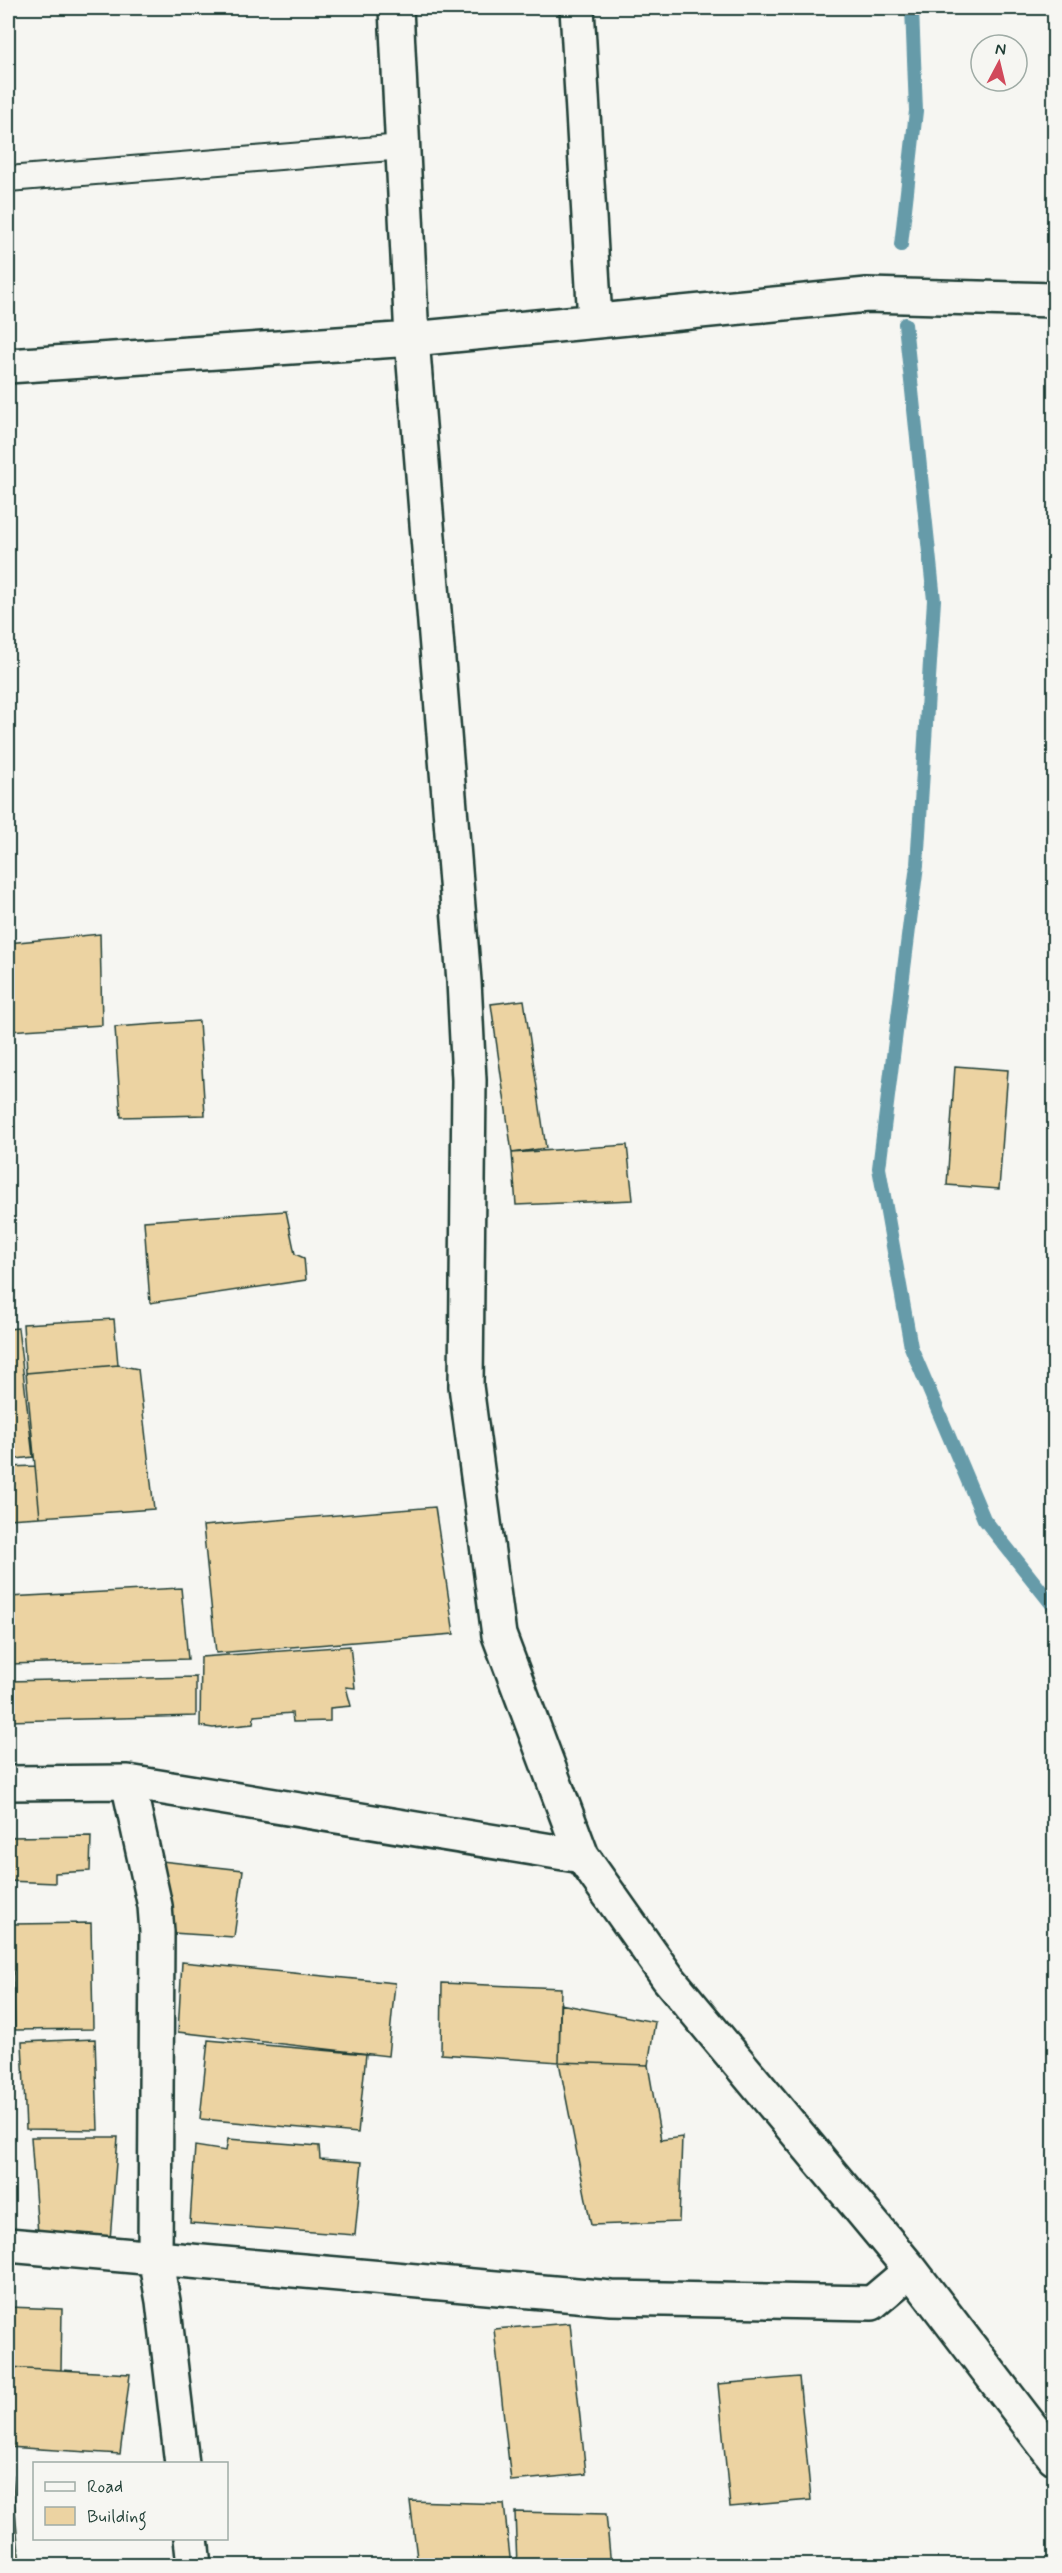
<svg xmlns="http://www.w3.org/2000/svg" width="1062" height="2573" font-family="Mynerve,sans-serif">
<rect width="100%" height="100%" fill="#f6f6f2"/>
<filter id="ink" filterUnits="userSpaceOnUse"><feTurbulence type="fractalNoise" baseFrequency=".0167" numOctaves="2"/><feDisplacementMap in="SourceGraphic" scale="12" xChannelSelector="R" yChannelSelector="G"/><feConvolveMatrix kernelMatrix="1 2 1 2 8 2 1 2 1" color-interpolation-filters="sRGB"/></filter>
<g filter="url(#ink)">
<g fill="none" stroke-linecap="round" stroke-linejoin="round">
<!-- stream -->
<path stroke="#669ba9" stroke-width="14" d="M 901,245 L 916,111 L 912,8
M 905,324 L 934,600 L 917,865 L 879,1168 L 911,1347 L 984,1519 L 1054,1607"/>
</g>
<!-- building -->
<path fill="#ecd3a2" stroke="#1f3d34" stroke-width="1.5" d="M 100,934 L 102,1025 L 8,1031 L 8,943 Z
M 524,1000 L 546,1148 L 512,1153 L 491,1004 Z
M 199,1021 L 205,1115 L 121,1117 L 115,1027 Z
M 955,1066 L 1008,1070 L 999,1189 L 947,1185 Z
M 627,1145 L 633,1200 L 516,1205 L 512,1153 Z
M 286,1211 L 295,1254 L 304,1258 L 306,1280 L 150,1303 L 144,1221 Z
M 114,1319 L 118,1365 L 26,1373 L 23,1324 Z
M 18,1328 L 33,1457 L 8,1460 L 8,1329 Z
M 118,1365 L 138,1369 L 154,1509 L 40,1517 L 26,1373 Z
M 35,1466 L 40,1517 L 8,1519 L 8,1467 Z
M 435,1507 L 454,1634 L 216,1653 L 203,1526 Z
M 181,1588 L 188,1659 L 9,1664 L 8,1597 Z
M 350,1646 L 355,1688 L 346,1687 L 351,1706 L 330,1708 L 330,1721 L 293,1722 L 292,1713 L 254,1716 L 253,1724 L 213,1728 L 200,1726 L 201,1657 Z
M 196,1677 L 196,1716 L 8,1721 L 8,1681 Z
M 91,1836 L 90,1871 L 55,1873 L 55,1883 L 8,1881 L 8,1837 Z
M 161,1861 L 243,1870 L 234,1937 L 157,1932 Z
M 91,1923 L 93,2029 L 15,2030 L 12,1924 Z
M 182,1962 L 395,1983 L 388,2056 L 178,2032 Z
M 442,1983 L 561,1988 L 559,2062 L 441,2054 Z
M 560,2004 L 655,2022 L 648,2065 L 559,2062 Z
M 95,2039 L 98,2130 L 26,2129 L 22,2042 Z
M 208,2040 L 366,2054 L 358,2133 L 200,2119 Z
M 559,2062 L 648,2065 L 661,2140 L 682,2137 L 679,2222 L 591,2225 Z
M 31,2137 L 118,2137 L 109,2253 L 39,2248 Z
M 228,2139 L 319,2146 L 320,2159 L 362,2162 L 355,2235 L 190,2223 L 195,2146 L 226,2151 Z
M 8,2307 L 62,2309 L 61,2370 L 8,2367 Z
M 570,2323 L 586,2474 L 511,2481 L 494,2329 Z
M 8,2367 L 130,2374 L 120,2454 L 8,2447 Z
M 799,2377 L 811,2500 L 730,2507 L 718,2384 Z
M 8,2475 L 12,2475 L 20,2566 L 8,2566 Z
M 410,2501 L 504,2504 L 511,2566 L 418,2566 Z
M 515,2512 L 606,2514 L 611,2566 L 517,2566 Z"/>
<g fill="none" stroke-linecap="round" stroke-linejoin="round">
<defs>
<path id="lane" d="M 8,179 L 403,147"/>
<path id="street" d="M 396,8 L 412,339 L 464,981 L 469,1080 L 466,1386 L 499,1635 L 582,1856 L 668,1978 L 911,2270 L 1054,2457
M 577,8 L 595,321
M 8,366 L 412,339 L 867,295 L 1054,300
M 128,1782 L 155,1906 L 157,1932 L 155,2257 L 163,2301 L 182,2464
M 8,1783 L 128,1782 L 582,1856
M 8,2245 L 611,2298 L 872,2303 L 911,2270
M 191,2538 L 194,2566"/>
</defs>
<!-- lane casing -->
<use href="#lane" stroke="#1f3d34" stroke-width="28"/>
<!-- street casing -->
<use href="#street" stroke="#1f3d34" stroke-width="38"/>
<!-- lane -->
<use href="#lane" stroke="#f6f6f2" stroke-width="24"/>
<!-- street -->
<use href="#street" stroke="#f6f6f2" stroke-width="33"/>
</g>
</g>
<!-- margin -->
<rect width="1062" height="2573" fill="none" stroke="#f6f6f2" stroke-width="30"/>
<rect x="15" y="15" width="1032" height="2543" fill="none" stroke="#1f3d34" stroke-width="2" filter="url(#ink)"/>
<!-- legend -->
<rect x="33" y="2462" width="195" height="78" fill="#f6f6f2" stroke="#a0aca6" stroke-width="1.5"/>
<rect x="45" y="2482" width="30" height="9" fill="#f6f6f2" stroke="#a0aca6" stroke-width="1.5"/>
<text x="87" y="2492" font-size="18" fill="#1f3d34">Road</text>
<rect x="45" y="2507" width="30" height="18" fill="#ecd3a2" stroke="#a0aca6" stroke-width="1.5"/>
<text x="87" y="2522" font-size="18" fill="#1f3d34">Building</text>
<!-- north arrow -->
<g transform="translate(999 63) rotate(7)"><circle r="28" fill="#f6f6f2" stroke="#a0aca6" stroke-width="1.5"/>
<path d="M0-4.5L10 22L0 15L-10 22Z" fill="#d1495b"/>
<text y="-9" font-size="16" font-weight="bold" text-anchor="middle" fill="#1f3d34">N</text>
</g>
</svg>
